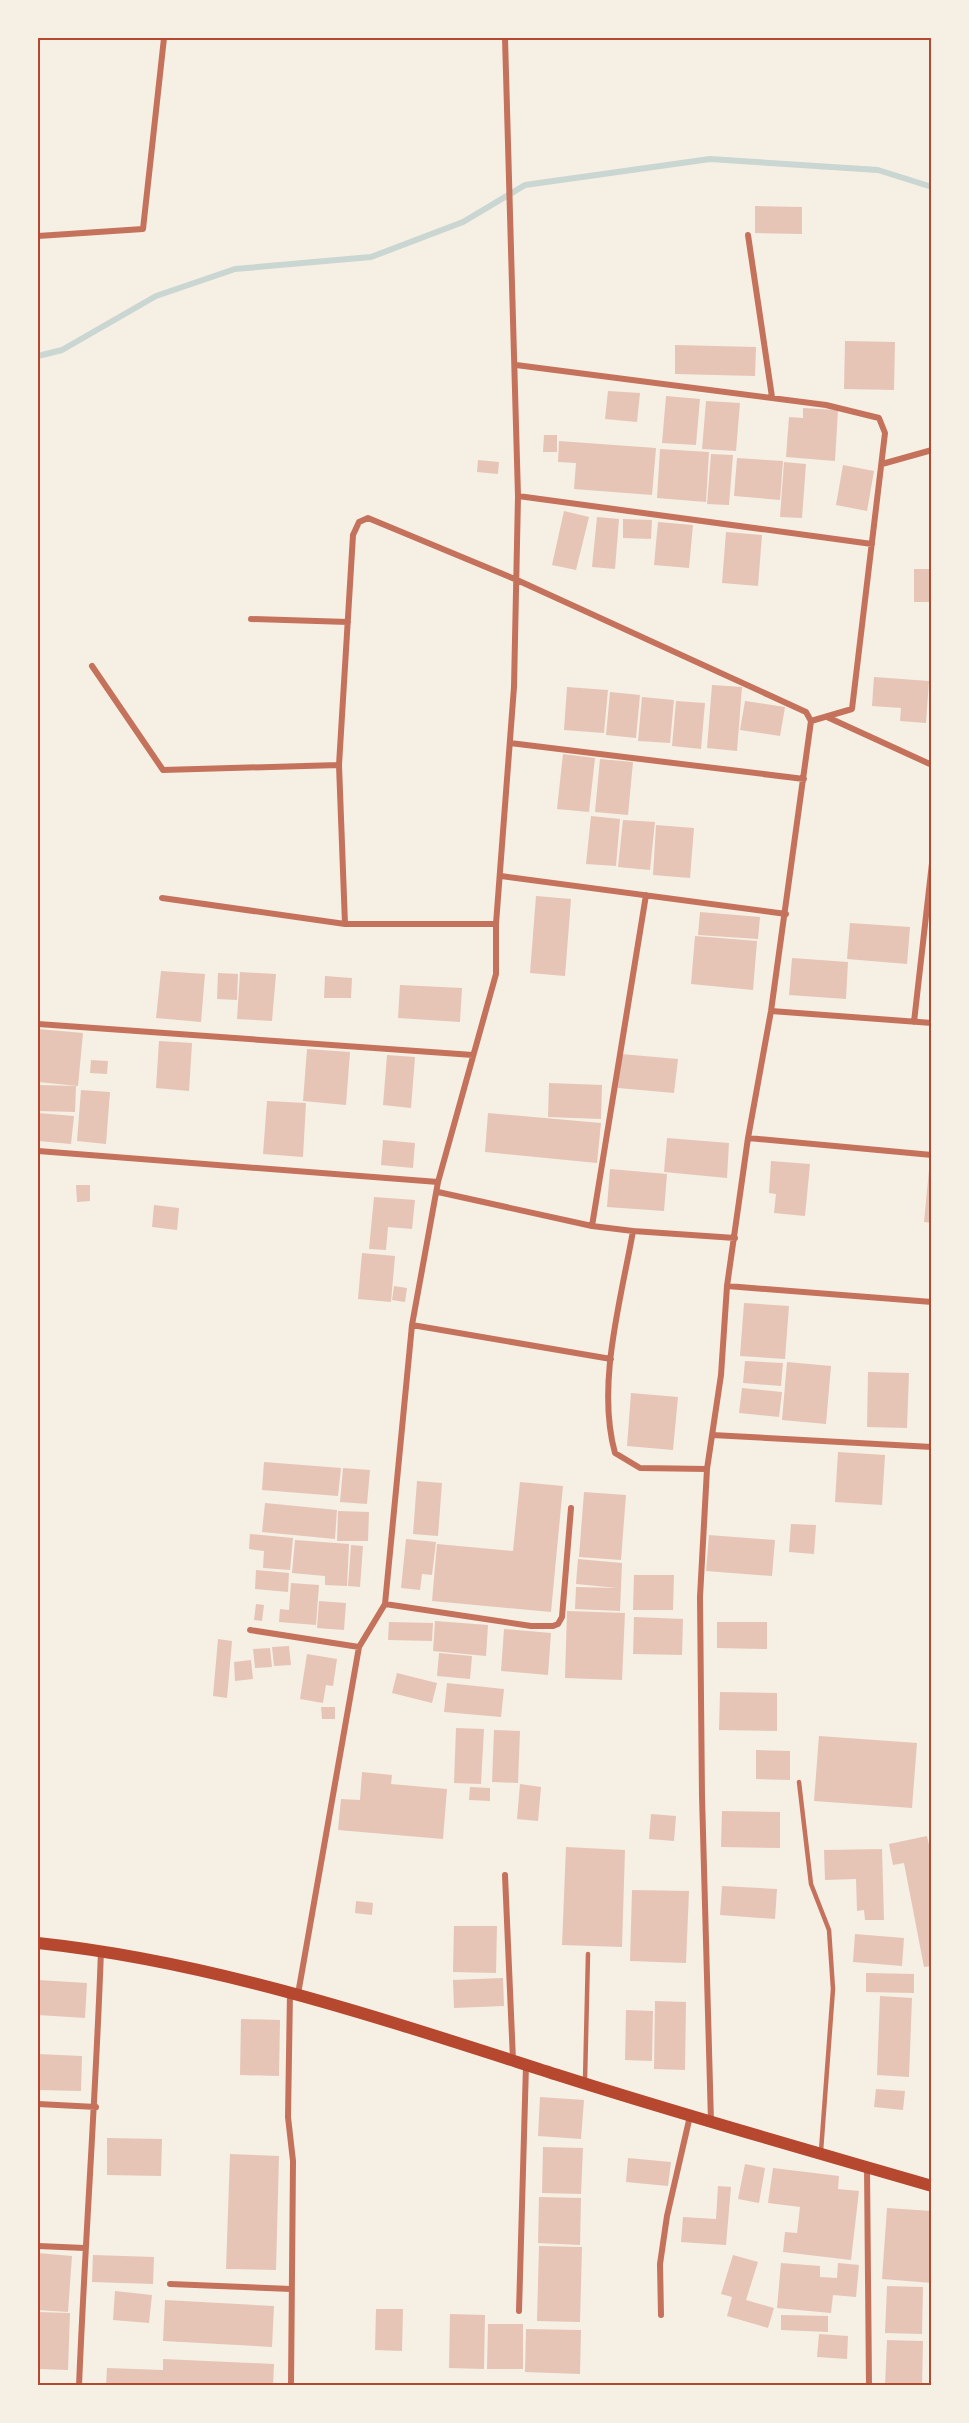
<svg xmlns="http://www.w3.org/2000/svg" width="969" height="2423" font-family="'Times New Roman',serif">
<rect width="100%" height="100%" fill="#f6efe4"/>
<g fill="none" stroke-linecap="round" stroke-linejoin="round">
<!-- stream -->
<path stroke="#c9d6d2" stroke-width="6" d="M 38,356 L 62,350 L 156,296 L 235,269 L 371,257 L 463,222 L 525,185 L 710,159 L 878,170 L 932,187"/>
</g>
<!-- building -->
<path fill="#e6c5b7" d="M 755,206 L 802,207 L 802,234 L 755,233 Z
M 845,341 L 895,342 L 894,390 L 844,389 Z
M 675,345 L 756,347 L 755,376 L 675,374 Z
M 608,391 L 640,393 L 637,422 L 605,419 Z
M 666,396 L 700,399 L 696,445 L 662,443 Z
M 706,401 L 740,403 L 736,451 L 702,449 Z
M 803,408 L 838,410 L 835,461 L 786,457 L 789,417 L 803,418 Z
M 544,435 L 557,435 L 557,452 L 543,452 Z
M 559,441 L 656,448 L 652,495 L 574,489 L 576,463 L 558,462 Z
M 660,449 L 709,452 L 706,502 L 657,498 Z
M 711,454 L 733,455 L 729,505 L 707,504 Z
M 737,458 L 783,461 L 780,500 L 734,496 Z
M 478,460 L 499,462 L 498,474 L 477,472 Z
M 784,462 L 806,464 L 802,518 L 780,517 Z
M 843,465 L 874,471 L 867,511 L 836,505 Z
M 564,511 L 589,517 L 576,570 L 552,565 Z
M 597,517 L 619,519 L 615,569 L 592,567 Z
M 623,519 L 652,520 L 651,539 L 623,538 Z
M 658,522 L 693,525 L 689,568 L 654,565 Z
M 726,532 L 762,535 L 758,586 L 722,583 Z
M 914,569 L 932,569 L 932,602 L 914,602 Z
M 874,677 L 929,681 L 926,723 L 900,721 L 901,708 L 872,706 Z
M 712,685 L 742,687 L 737,751 L 707,748 Z
M 567,687 L 608,690 L 604,733 L 564,730 Z
M 610,692 L 640,695 L 636,738 L 606,735 Z
M 642,697 L 674,700 L 670,743 L 638,741 Z
M 676,701 L 705,703 L 701,749 L 672,746 Z
M 745,701 L 785,707 L 780,736 L 740,730 Z
M 563,754 L 595,758 L 589,812 L 557,809 Z
M 600,759 L 633,762 L 628,815 L 595,812 Z
M 591,816 L 620,819 L 616,866 L 586,864 Z
M 623,820 L 655,822 L 650,870 L 618,867 Z
M 656,825 L 694,828 L 690,878 L 653,875 Z
M 536,896 L 571,899 L 565,976 L 530,973 Z
M 700,912 L 760,917 L 758,939 L 698,935 Z
M 850,923 L 910,927 L 907,964 L 847,959 Z
M 695,936 L 757,941 L 753,990 L 691,984 Z
M 792,958 L 848,962 L 846,999 L 789,995 Z
M 161,971 L 205,974 L 201,1022 L 156,1018 Z
M 240,972 L 276,974 L 272,1021 L 237,1019 Z
M 218,973 L 238,974 L 237,1000 L 217,999 Z
M 325,976 L 352,978 L 351,998 L 324,998 Z
M 400,985 L 462,988 L 460,1022 L 398,1018 Z
M 38,1029 L 83,1033 L 78,1086 L 38,1082 Z
M 159,1041 L 192,1043 L 189,1091 L 156,1088 Z
M 307,1049 L 350,1052 L 346,1105 L 303,1101 Z
M 621,1054 L 678,1059 L 674,1093 L 618,1088 Z
M 387,1055 L 415,1057 L 411,1108 L 383,1105 Z
M 91,1060 L 108,1061 L 107,1074 L 90,1073 Z
M 549,1083 L 602,1085 L 601,1119 L 548,1117 Z
M 38,1085 L 76,1086 L 75,1112 L 38,1111 Z
M 81,1090 L 110,1092 L 106,1144 L 77,1141 Z
M 267,1101 L 306,1103 L 303,1157 L 263,1154 Z
M 38,1113 L 74,1116 L 71,1144 L 38,1141 Z
M 488,1113 L 601,1123 L 597,1163 L 485,1152 Z
M 667,1138 L 729,1143 L 727,1178 L 664,1172 Z
M 383,1140 L 415,1143 L 413,1168 L 381,1165 Z
M 771,1161 L 810,1164 L 805,1216 L 774,1213 L 776,1194 L 769,1193 Z
M 610,1169 L 667,1174 L 664,1211 L 607,1207 Z
M 929,1170 L 932,1170 L 932,1223 L 924,1222 Z
M 76,1185 L 90,1185 L 90,1201 L 77,1202 Z
M 374,1197 L 415,1200 L 412,1229 L 388,1227 L 386,1250 L 369,1249 Z
M 154,1205 L 179,1208 L 177,1230 L 152,1227 Z
M 362,1253 L 395,1256 L 391,1302 L 358,1299 Z
M 394,1286 L 407,1288 L 405,1302 L 392,1300 Z
M 744,1303 L 789,1306 L 785,1359 L 740,1356 Z
M 745,1361 L 783,1363 L 781,1386 L 743,1383 Z
M 787,1362 L 831,1366 L 826,1424 L 782,1420 Z
M 868,1372 L 909,1373 L 907,1428 L 867,1427 Z
M 742,1388 L 782,1392 L 779,1417 L 739,1413 Z
M 631,1393 L 678,1397 L 673,1450 L 627,1446 Z
M 838,1452 L 885,1455 L 882,1505 L 835,1502 Z
M 264,1462 L 341,1468 L 338,1496 L 262,1490 Z
M 343,1468 L 370,1470 L 367,1504 L 340,1502 Z
M 417,1481 L 442,1483 L 438,1536 L 413,1534 Z
M 520,1482 L 563,1486 L 551,1612 L 432,1601 L 437,1544 L 513,1551 Z
M 584,1492 L 626,1495 L 621,1560 L 579,1557 Z
M 265,1503 L 337,1510 L 335,1539 L 262,1532 Z
M 338,1511 L 369,1512 L 368,1541 L 337,1541 Z
M 791,1524 L 816,1525 L 814,1554 L 789,1552 Z
M 250,1534 L 293,1538 L 290,1570 L 263,1568 L 264,1551 L 249,1549 Z
M 709,1535 L 775,1540 L 772,1576 L 706,1571 Z
M 406,1539 L 436,1542 L 432,1575 L 422,1574 L 420,1590 L 401,1588 Z
M 295,1540 L 349,1544 L 347,1586 L 325,1585 L 325,1576 L 292,1573 Z
M 351,1545 L 363,1546 L 360,1587 L 348,1586 Z
M 578,1559 L 622,1563 L 620,1611 L 575,1609 L 576,1587 L 617,1588 L 576,1584 Z
M 256,1570 L 289,1573 L 288,1592 L 255,1589 Z
M 634,1575 L 674,1575 L 673,1610 L 633,1610 Z
M 291,1583 L 319,1585 L 316,1625 L 279,1622 L 280,1609 L 289,1610 Z
M 319,1601 L 346,1603 L 344,1630 L 317,1628 Z
M 256,1604 L 264,1605 L 262,1621 L 254,1620 Z
M 567,1611 L 625,1613 L 622,1680 L 565,1678 Z
M 634,1617 L 683,1619 L 682,1655 L 633,1654 Z
M 435,1621 L 488,1625 L 486,1656 L 433,1651 Z
M 389,1622 L 433,1623 L 432,1641 L 388,1640 Z
M 717,1622 L 767,1622 L 767,1649 L 717,1648 Z
M 504,1629 L 551,1633 L 548,1675 L 501,1671 Z
M 218,1639 L 232,1641 L 227,1698 L 213,1696 Z
M 289,1646 L 291,1665 L 274,1666 L 272,1647 Z
M 270,1648 L 272,1667 L 255,1668 L 253,1649 Z
M 439,1653 L 472,1656 L 470,1679 L 437,1676 Z
M 307,1654 L 337,1659 L 333,1686 L 326,1685 L 323,1703 L 300,1699 Z
M 251,1660 L 253,1679 L 235,1681 L 234,1662 Z
M 397,1673 L 437,1683 L 432,1703 L 392,1693 Z
M 447,1683 L 504,1689 L 501,1717 L 444,1712 Z
M 720,1692 L 777,1693 L 777,1731 L 719,1730 Z
M 321,1707 L 335,1707 L 335,1719 L 322,1719 Z
M 456,1728 L 484,1729 L 481,1784 L 454,1783 Z
M 494,1730 L 520,1731 L 518,1783 L 492,1782 Z
M 819,1736 L 917,1743 L 912,1808 L 814,1801 Z
M 756,1750 L 790,1751 L 790,1780 L 756,1779 Z
M 362,1772 L 392,1775 L 391,1784 L 447,1789 L 443,1839 L 338,1830 L 341,1799 L 360,1800 Z
M 520,1784 L 541,1787 L 538,1821 L 517,1819 Z
M 470,1787 L 490,1788 L 490,1801 L 469,1800 Z
M 722,1811 L 780,1812 L 780,1848 L 721,1847 Z
M 651,1814 L 676,1816 L 674,1841 L 649,1839 Z
M 927,1836 L 932,1858 L 932,1966 L 924,1967 L 904,1863 L 893,1865 L 889,1844 Z
M 566,1847 L 625,1850 L 622,1947 L 562,1945 Z
M 882,1849 L 884,1920 L 865,1920 L 864,1910 L 857,1911 L 856,1879 L 825,1880 L 824,1850 Z
M 722,1886 L 777,1889 L 775,1919 L 720,1915 Z
M 632,1890 L 689,1891 L 686,1963 L 630,1961 Z
M 356,1901 L 373,1903 L 372,1915 L 355,1913 Z
M 454,1926 L 497,1926 L 496,1973 L 453,1972 Z
M 855,1934 L 904,1938 L 902,1966 L 853,1962 Z
M 866,1973 L 914,1974 L 914,1993 L 866,1992 Z
M 503,1978 L 504,2006 L 454,2008 L 453,1980 Z
M 38,1980 L 87,1983 L 85,2018 L 38,2015 Z
M 880,1996 L 912,1998 L 909,2077 L 877,2075 Z
M 655,2001 L 686,2002 L 685,2070 L 654,2069 Z
M 626,2010 L 653,2011 L 652,2061 L 625,2060 Z
M 241,2019 L 280,2020 L 279,2076 L 240,2075 Z
M 38,2054 L 82,2056 L 81,2091 L 38,2090 Z
M 876,2089 L 905,2091 L 903,2110 L 874,2107 Z
M 540,2097 L 584,2100 L 581,2139 L 538,2136 Z
M 107,2138 L 162,2139 L 161,2176 L 107,2175 Z
M 543,2147 L 583,2148 L 581,2194 L 542,2193 Z
M 230,2154 L 279,2156 L 276,2270 L 226,2269 Z
M 628,2158 L 671,2162 L 668,2186 L 626,2182 Z
M 745,2164 L 765,2168 L 759,2203 L 738,2199 Z
M 773,2168 L 839,2176 L 838,2189 L 859,2191 L 851,2260 L 783,2252 L 785,2232 L 797,2233 L 800,2207 L 768,2203 Z
M 718,2186 L 731,2187 L 726,2245 L 681,2242 L 683,2217 L 716,2219 Z
M 539,2197 L 581,2198 L 580,2245 L 538,2243 Z
M 887,2208 L 932,2211 L 932,2283 L 882,2279 Z
M 539,2246 L 582,2247 L 580,2322 L 537,2321 Z
M 38,2253 L 72,2256 L 68,2312 L 38,2310 Z
M 93,2255 L 154,2257 L 153,2284 L 92,2282 Z
M 733,2255 L 758,2262 L 746,2300 L 774,2308 L 768,2328 L 727,2316 L 732,2297 L 721,2294 Z
M 781,2263 L 820,2266 L 820,2277 L 837,2278 L 838,2263 L 859,2265 L 856,2297 L 833,2295 L 831,2313 L 777,2308 Z
M 887,2286 L 923,2287 L 922,2334 L 885,2333 Z
M 115,2291 L 152,2295 L 149,2323 L 113,2320 Z
M 165,2300 L 274,2306 L 272,2347 L 163,2341 Z
M 376,2309 L 403,2309 L 402,2351 L 375,2350 Z
M 38,2312 L 70,2313 L 68,2370 L 38,2369 Z
M 450,2314 L 485,2315 L 484,2369 L 449,2368 Z
M 781,2315 L 828,2316 L 828,2332 L 781,2330 Z
M 488,2324 L 523,2324 L 523,2369 L 487,2369 Z
M 526,2329 L 581,2330 L 580,2374 L 525,2372 Z
M 819,2334 L 848,2336 L 847,2359 L 817,2357 Z
M 887,2340 L 923,2341 L 922,2386 L 885,2386 Z
M 163,2359 L 274,2364 L 273,2386 L 106,2386 L 107,2368 L 163,2370 Z"/>
<g fill="none" stroke-linecap="round" stroke-linejoin="round">
<!-- service -->
<path stroke="#c5725c" stroke-width="4.5" d="M 799,1782 L 811,1884 L 829,1930 L 833,1989 L 821,2151
M 585,2081 L 588,1954"/>
<!-- minor -->
<path stroke="#c5725c" stroke-width="6" d="M 748,235 L 772,397
M 38,236 L 143,229 L 164,38
M 516,365 L 826,405 L 879,418 L 885,433 L 852,709 L 811,721
M 882,464 L 932,450
M 518,496 L 872,544
M 251,619 L 348,622
M 92,666 L 163,770 L 339,765
M 827,717 L 932,765
M 510,743 L 804,779
M 501,876 L 786,914
M 162,898 L 345,924 L 496,924
M 345,924 L 339,765 L 353,535 L 359,522 L 368,518 L 517,580 L 806,712 L 811,721 L 771,1011 L 748,1138
M 771,1011 L 932,1023
M 914,1022 L 932,863
M 38,1024 L 473,1055
M 38,1151 L 438,1182
M 438,1192 L 592,1226 L 633,1231 L 735,1238
M 592,1226 L 646,895
M 633,1231 C 621,1300 596,1385 615,1453 L 640,1468 L 707,1469
M 727,1286 L 932,1302
M 412,1325 L 611,1359
M 712,1435 L 932,1447
M 385,1604 L 531,1626 L 553,1626 L 558,1624 L 562,1617 L 571,1508
M 250,1630 L 359,1647
M 505,1875 L 513,2060
M 290,1992 L 288,2117 L 293,2161 L 291,2386
M 298,1994 L 359,1647 L 385,1604 L 412,1325 L 438,1182 L 496,974 L 496,924 L 514,687 L 518,496 L 505,38
M 38,2104 L 96,2107
M 711,2122 L 702,1796 L 700,1597 L 707,1469 L 721,1375 L 727,1286 L 748,1138 L 932,1155
M 867,2168 L 869,2386
M 38,2246 L 85,2248
M 170,2284 L 291,2289
M 519,2311 L 526,2065
M 661,2315 L 660,2264 L 667,2216 L 690,2116
M 79,2386 C 85,2240 96,2095 101,1950"/>
<!-- secondary -->
<path stroke="#b5482f" stroke-width="12" d="M 38,1943 C 217,1962 389,2021 561,2076 C 683,2115 808,2150 932,2186"/>
</g>
<!-- border -->
<rect width="969" height="2423" fill="none" stroke="#f6efe4" stroke-width="78"/>
<rect x="39" y="39" width="891" height="2345" fill="none" stroke="#b5482f" stroke-width="2"/>
</svg>
